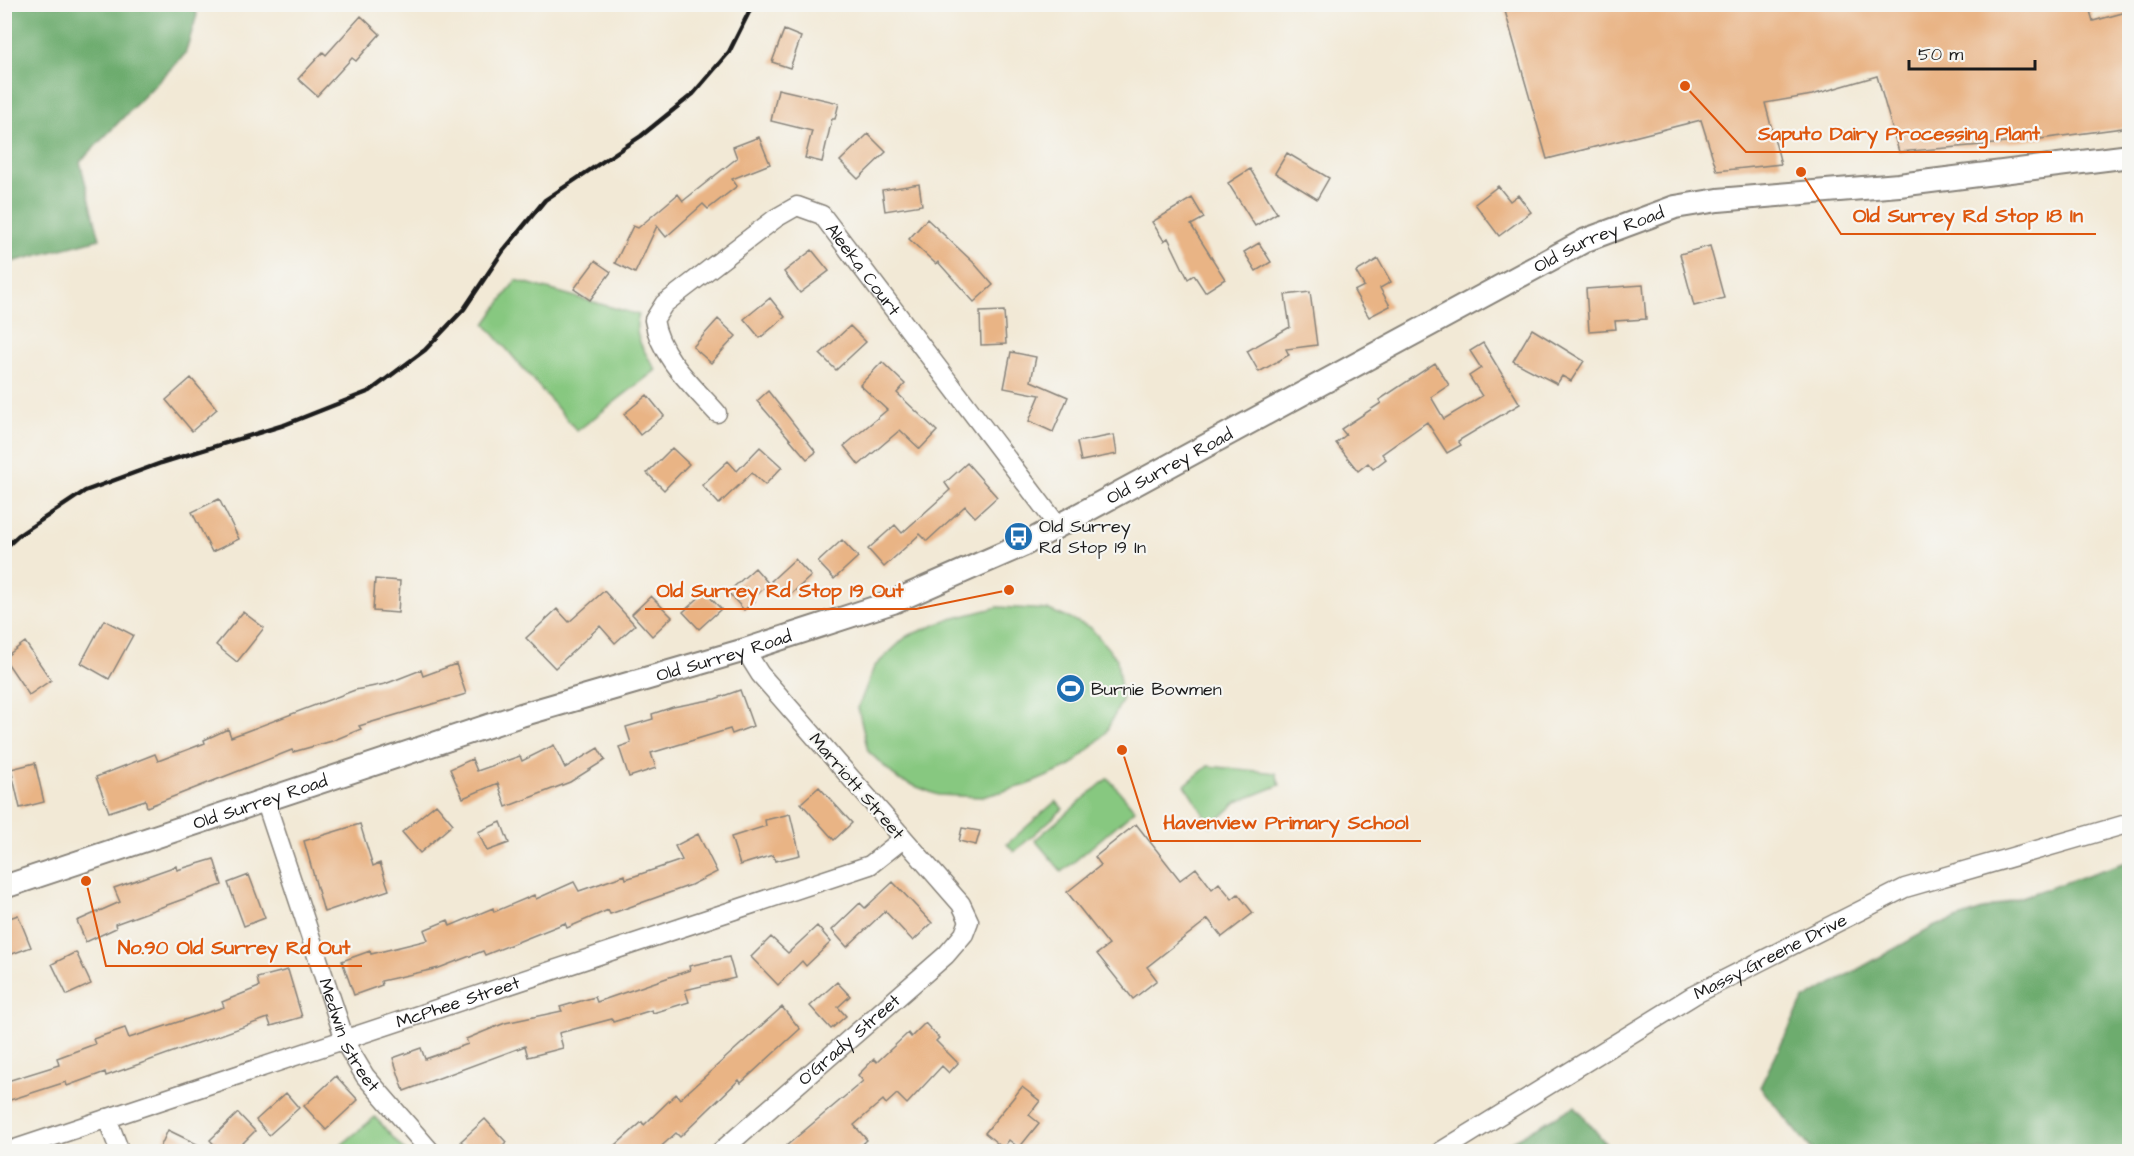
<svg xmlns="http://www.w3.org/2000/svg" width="2134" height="1156" font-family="'Architects Daughter',sans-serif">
<rect width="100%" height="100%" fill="#f6f6f2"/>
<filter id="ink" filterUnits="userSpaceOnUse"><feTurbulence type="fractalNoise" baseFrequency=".0167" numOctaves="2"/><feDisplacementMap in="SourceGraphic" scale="12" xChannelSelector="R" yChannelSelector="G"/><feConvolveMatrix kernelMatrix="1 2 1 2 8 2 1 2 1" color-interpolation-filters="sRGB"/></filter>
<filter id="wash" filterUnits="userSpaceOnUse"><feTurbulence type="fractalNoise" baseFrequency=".008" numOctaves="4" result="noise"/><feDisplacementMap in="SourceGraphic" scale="24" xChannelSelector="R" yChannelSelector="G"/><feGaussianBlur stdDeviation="1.35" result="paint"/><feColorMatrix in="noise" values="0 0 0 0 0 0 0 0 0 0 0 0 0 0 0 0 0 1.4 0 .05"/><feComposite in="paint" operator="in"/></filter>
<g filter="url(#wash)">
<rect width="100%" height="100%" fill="#f2e9d6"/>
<!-- green -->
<path fill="#87c880" stroke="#52724e" stroke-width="1.5" d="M 516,280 L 639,315 C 631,335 646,354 656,370 L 577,431 L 485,324 Z
M 998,607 L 1049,610 L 1090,627 L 1117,659 L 1122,700 L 1105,734 L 1071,766 L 1027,785 L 982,797 L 938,795 L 899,780 L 868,751 L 858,708 L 874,667 L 907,636 L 951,619 Z
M 1208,766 L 1276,773 L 1280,785 L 1237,802 L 1211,826 L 1185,785 Z
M 1108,778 L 1135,810 L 1062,872 L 1035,840 Z
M 1056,801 L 1063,809 L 1014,852 L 1007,844 Z
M 375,1117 L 405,1151 L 334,1151 Z"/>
<!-- forest -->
<path fill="#6dac6e" stroke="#446445" stroke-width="1.5" d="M 4,5 L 194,5 L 197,15 L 185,54 L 80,162 L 100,239 L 8,263 L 4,262 Z
M 2129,861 L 2129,1151 L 1813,1151 L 1760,1087 L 1803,1000 L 1935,926 Z
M 1575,1106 L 1612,1151 L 1494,1151 Z"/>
<g id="blocks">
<!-- building -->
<path fill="#e9b485" d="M 1503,4 L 2088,4 L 2093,21 L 2130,11 L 2130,127 L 2018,142 L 1899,152 L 1877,76 L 1812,95 L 1765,103 L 1781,164 L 1717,171 L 1701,120 L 1547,159 Z
M 361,16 L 380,34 L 356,61 L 352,58 L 317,96 L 298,79 L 323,52 L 326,55 Z
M 784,30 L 801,37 L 790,68 L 772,62 Z
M 778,89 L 839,103 L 835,119 L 832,119 L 822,162 L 805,158 L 812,131 L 771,121 Z
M 868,134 L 886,152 L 858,179 L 840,161 Z
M 759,137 L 770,164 L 732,179 L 737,186 L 708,209 L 703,204 L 666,237 L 657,226 L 635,273 L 615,263 L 633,226 L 638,228 L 678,194 L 683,201 L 737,158 L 733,147 Z
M 1287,153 L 1329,178 L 1317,199 L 1275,173 Z
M 1250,169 L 1277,213 L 1255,226 L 1228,183 Z
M 919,184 L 922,205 L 885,211 L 882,190 Z
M 1498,186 L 1510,201 L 1518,195 L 1531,212 L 1499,236 L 1475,204 Z
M 1192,198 L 1204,218 L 1191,225 L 1225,279 L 1205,292 L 1194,275 L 1188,279 L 1168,238 L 1164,241 L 1152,222 Z
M 927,219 L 973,262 L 993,285 L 974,302 L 938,262 L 936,264 L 909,239 Z
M 1259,243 L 1271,262 L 1256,271 L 1244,252 Z
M 1710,246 L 1724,298 L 1694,306 L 1680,254 Z
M 812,250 L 829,271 L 800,293 L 784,272 Z
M 1378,259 L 1391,282 L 1380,288 L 1390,306 L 1369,317 L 1354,291 L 1364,286 L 1356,272 Z
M 595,261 L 611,272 L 590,300 L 574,289 Z
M 1643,285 L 1646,319 L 1615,321 L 1616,329 L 1589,331 L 1586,289 Z
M 1310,292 L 1317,345 L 1286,349 L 1289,355 L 1259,372 L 1247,351 L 1290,327 L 1285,295 Z
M 770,298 L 785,317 L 760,338 L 744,319 Z
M 1004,311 L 1006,344 L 981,345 L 980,312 Z
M 718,319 L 736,336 L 711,363 L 693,347 Z
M 850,326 L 866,342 L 836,370 L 820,354 Z
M 1532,329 L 1584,361 L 1571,381 L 1562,376 L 1557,384 L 1513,361 Z
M 1483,343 L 1520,404 L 1458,441 L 1461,445 L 1447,453 L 1427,422 L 1382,454 L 1386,459 L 1373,469 L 1368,463 L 1358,471 L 1336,443 L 1346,435 L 1341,429 L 1381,403 L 1379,400 L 1435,363 L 1449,385 L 1431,397 L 1444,419 L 1482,396 L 1469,376 L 1481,368 L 1470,351 Z
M 1011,352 L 1036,357 L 1031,381 L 1068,397 L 1053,432 L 1029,421 L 1040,395 L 1004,388 Z
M 882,362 L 905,384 L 897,393 L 937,431 L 920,449 L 900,430 L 859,465 L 844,446 L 887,410 L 860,385 Z
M 191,378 L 217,409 L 192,431 L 166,400 Z
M 768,391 L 816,452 L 807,459 L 757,401 Z
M 647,395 L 664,416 L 640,435 L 624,414 Z
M 1114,435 L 1117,454 L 1081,461 L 1077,442 Z
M 760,447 L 782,467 L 765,485 L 752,473 L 719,504 L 702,485 L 728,461 L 737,471 Z
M 672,448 L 689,464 L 664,490 L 647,473 Z
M 967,463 L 997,497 L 975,517 L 965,506 L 927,541 L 920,534 L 884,567 L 868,549 L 895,525 L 902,533 L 950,490 L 945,483 Z
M 219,499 L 239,539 L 212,552 L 192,512 Z
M 842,540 L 858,557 L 834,579 L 818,562 Z
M 795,559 L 811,576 L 787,598 L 771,581 Z
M 755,568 L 769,584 L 752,599 L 755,601 L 744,610 L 728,592 Z
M 375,579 L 400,581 L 398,613 L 373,611 Z
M 604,591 L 635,625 L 615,643 L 600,626 L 555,668 L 526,638 L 557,609 L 569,622 Z
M 705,592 L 721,609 L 699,629 L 683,612 Z
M 651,596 L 672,617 L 652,636 L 632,614 Z
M 243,612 L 264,628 L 237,662 L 216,645 Z
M 104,620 L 133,635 L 109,679 L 81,663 Z
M 25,642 L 51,680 L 29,695 L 4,658 Z
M 456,664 L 466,694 L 359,726 L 361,729 L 332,741 L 293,752 L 292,750 L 147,807 L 145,800 L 109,812 L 96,777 L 155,754 L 158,761 L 205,743 L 204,740 L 228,729 L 231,737 L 355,690 L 385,684 L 421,670 L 423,676 Z
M 740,690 L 753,726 L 732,734 L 730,729 L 651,753 L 656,768 L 629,777 L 619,747 L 631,743 L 626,727 L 653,719 L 652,714 L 673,707 L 715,699 Z
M 554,745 L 565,768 L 598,748 L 605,760 L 570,782 L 506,807 L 498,783 L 463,798 L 450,769 L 472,759 L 477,771 L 520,756 L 522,761 Z
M 35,763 L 44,802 L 20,808 L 11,769 Z
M 819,787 L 852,823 L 834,840 L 801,803 Z
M 436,804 L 453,824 L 420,853 L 402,832 Z
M 790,814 L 800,855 L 775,861 L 773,855 L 740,865 L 731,837 L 766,826 L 765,820 Z
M 501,822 L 509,843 L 487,851 L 478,832 Z
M 360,824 L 373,866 L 380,863 L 389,890 L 324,912 L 304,841 Z
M 1136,824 L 1180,880 L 1196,868 L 1212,889 L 1219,883 L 1232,899 L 1238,894 L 1253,913 L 1222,937 L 1208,919 L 1147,967 L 1157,980 L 1133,999 L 1097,954 L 1109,945 L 1067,892 L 1101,865 L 1095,857 Z
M 962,828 L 980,831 L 976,845 L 959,841 Z
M 698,834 L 717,872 L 691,885 L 610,914 L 608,910 L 567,928 L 565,923 L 485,955 L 483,951 L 439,968 L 381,981 L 382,985 L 354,995 L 342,961 L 370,951 L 371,954 L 428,940 L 424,930 L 448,920 L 450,926 L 493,908 L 494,912 L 534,895 L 536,899 L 574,882 L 579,891 L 625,875 L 626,879 L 682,860 L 675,846 Z
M 214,859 L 222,885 L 115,924 L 116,928 L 86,942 L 77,921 L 120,902 L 114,888 L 176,866 L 177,870 Z
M 249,875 L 265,918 L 244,926 L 228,883 Z
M 893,882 L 932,923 L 913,941 L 885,911 L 847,947 L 832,930 L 860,903 L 865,908 Z
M 18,915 L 31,947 L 4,957 L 4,920 Z
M 817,926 L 831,942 L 806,966 L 802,961 L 778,985 L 751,957 L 771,937 L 788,953 Z
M 76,952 L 91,984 L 67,995 L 52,964 Z
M 729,957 L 735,978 L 685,990 L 689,1002 L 653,1013 L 652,1010 L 613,1022 L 612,1019 L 559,1033 L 563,1048 L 528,1057 L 525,1046 L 404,1091 L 393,1058 L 421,1048 L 425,1059 L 468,1044 L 466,1039 L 505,1023 L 562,1011 L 560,1007 L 595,997 L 597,1002 L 690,970 L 689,966 Z
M 288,970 L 302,1017 L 271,1026 L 268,1018 L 106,1076 L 105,1072 L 67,1086 L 66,1082 L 4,1102 L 4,1082 L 59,1065 L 57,1058 L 95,1044 L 93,1039 L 125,1028 L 129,1038 L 224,1007 L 222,1002 L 259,987 L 257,978 Z
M 837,982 L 850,996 L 838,1007 L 846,1016 L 831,1029 L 810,1006 Z
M 782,1007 L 800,1029 L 741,1083 L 739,1080 L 680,1137 L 676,1133 L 655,1152 L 608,1152 L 642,1122 L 644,1125 L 676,1094 L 680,1099 Z
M 925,1023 L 939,1038 L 936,1041 L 958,1063 L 949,1073 L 942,1066 L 907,1104 L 897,1094 L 886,1104 L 883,1100 L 854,1125 L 867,1140 L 854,1152 L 779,1152 L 863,1081 L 858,1075 L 874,1059 L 877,1062 L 908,1033 L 911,1037 Z
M 336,1076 L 358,1100 L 326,1130 L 304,1106 Z
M 1022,1087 L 1040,1101 L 1029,1115 L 1039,1123 L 1019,1148 L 1009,1140 L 1003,1148 L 985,1133 Z
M 286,1093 L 299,1108 L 269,1135 L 256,1120 Z
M 238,1113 L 255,1131 L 234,1152 L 221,1152 L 210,1140 Z
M 485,1119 L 506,1142 L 496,1152 L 471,1152 L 461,1141 Z
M 168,1130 L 213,1152 L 158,1152 Z"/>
</g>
</g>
<g filter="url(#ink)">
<use href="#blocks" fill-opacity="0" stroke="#878279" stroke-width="1.5"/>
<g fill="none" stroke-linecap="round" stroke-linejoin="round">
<defs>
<g id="minor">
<path id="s1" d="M 717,413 C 692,385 660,357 654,320 L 664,304 L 776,218 L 797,206 L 822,215 L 1058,526"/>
<path id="s2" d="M 265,800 L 347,1046 L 365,1076 L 431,1152"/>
<path d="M 107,1118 L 120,1152"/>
<path id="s3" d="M 6,1152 L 870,865 L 903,839"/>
<path id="s4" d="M 720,1152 L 946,955 L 964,934 L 969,921 L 961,904 L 760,674 L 745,650"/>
<path id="s5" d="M 1440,1152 L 1694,995 L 1905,888 L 2130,823"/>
</g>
<g id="major">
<path id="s6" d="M 4,887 L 521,715 L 745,650 L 893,602 L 1023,545 L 1586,240 L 1675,207 L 1718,200 L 1899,185 L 2130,156"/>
</g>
</defs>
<!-- minor casing -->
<use href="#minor" stroke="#878279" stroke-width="21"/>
<!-- major casing -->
<use href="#major" stroke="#878279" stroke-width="26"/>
<!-- minor -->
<use href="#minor" stroke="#fff" stroke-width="18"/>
<!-- major -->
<use href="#major" stroke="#fff" stroke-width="22"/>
<!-- rail -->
<path stroke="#1c1c1c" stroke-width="4.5" d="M 4,549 L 19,535 L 85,491 L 161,463 L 284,425 L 370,391 L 425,350 L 464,309 L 503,251 L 545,200 L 641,136 L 693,94 L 729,52 L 753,4"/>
</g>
</g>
<!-- icons -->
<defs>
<symbol id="bus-disc" viewBox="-11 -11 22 22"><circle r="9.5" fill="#1f6fb2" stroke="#f6f6f2"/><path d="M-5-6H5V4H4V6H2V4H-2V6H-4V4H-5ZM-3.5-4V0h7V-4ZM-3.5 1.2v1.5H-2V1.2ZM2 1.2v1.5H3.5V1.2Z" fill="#fff"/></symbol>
<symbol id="stadium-disc" viewBox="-11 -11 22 22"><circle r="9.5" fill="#1f6fb2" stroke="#f6f6f2"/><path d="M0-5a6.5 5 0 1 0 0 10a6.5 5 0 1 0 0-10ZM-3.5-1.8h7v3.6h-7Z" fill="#fff"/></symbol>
</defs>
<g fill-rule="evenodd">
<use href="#bus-disc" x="1002" y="520" width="33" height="33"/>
<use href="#stadium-disc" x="1054" y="672" width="33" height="33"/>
</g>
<g text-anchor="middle" stroke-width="4.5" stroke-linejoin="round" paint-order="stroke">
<!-- street labels -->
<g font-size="18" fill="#1c1c1c" stroke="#f6f6f2">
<text dy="6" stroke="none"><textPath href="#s6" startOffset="1728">Old Surrey Road</textPath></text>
<text dy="6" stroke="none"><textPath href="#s1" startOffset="393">Aleeka Court</textPath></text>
<text dy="6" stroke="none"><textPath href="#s6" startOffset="1242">Old Surrey Road</textPath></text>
<text dy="6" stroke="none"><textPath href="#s6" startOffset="756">Old Surrey Road</textPath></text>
<text transform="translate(857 786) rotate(49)" y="6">Marriott Street</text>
<text dy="6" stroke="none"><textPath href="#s6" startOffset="270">Old Surrey Road</textPath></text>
<text dy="6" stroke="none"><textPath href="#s5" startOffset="384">Massy-Greene Drive</textPath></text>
<text dy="6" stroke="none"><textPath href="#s3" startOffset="476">McPhee Street</textPath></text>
<text dy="6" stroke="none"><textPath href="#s2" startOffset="250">Medwin Street</textPath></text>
<text dy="6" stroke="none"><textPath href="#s4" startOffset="171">O'Grady Street</textPath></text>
</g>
<!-- poi labels -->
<g font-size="18" fill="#1c1c1c" stroke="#f6f6f2" text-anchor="start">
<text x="1039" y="532">Old Surrey<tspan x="1039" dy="21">Rd Stop 19 In</tspan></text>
<text x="1091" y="695">Burnie Bowmen</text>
</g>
</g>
<!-- callouts -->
<path fill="none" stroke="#de560d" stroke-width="2" d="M1685 86L1746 152H2052M1801 172L1841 234H2096M1009 590L916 609H645M1122 750L1151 841H1421M86 881L106 966H362"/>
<g fill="#de560d" stroke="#f6f6f2" stroke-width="2">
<circle cx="1685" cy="86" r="6"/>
<circle cx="1801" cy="172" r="6"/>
<circle cx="1009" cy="590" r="6"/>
<circle cx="1122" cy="750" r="6"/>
<circle cx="86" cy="881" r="6"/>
</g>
<g font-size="20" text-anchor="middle" font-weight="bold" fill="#de560d" stroke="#f6f6f2" stroke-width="4.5" stroke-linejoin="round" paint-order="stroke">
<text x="1899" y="140">Saputo Dairy Processing Plant</text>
<text x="1968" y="222">Old Surrey Rd Stop 18 In</text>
<text x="780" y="597">Old Surrey Rd Stop 19 Out</text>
<text x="1286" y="829">Havenview Primary School</text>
<text x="234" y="954">No.90 Old Surrey Rd Out</text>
</g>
<!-- margin -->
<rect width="2134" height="1156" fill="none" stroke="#f6f6f2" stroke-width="24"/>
<!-- scale -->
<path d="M1909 60v9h126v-9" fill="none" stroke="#1c1c1c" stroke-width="3"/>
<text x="1918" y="60" font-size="18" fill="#1c1c1c" stroke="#f6f6f2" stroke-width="4.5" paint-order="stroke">50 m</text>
</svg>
